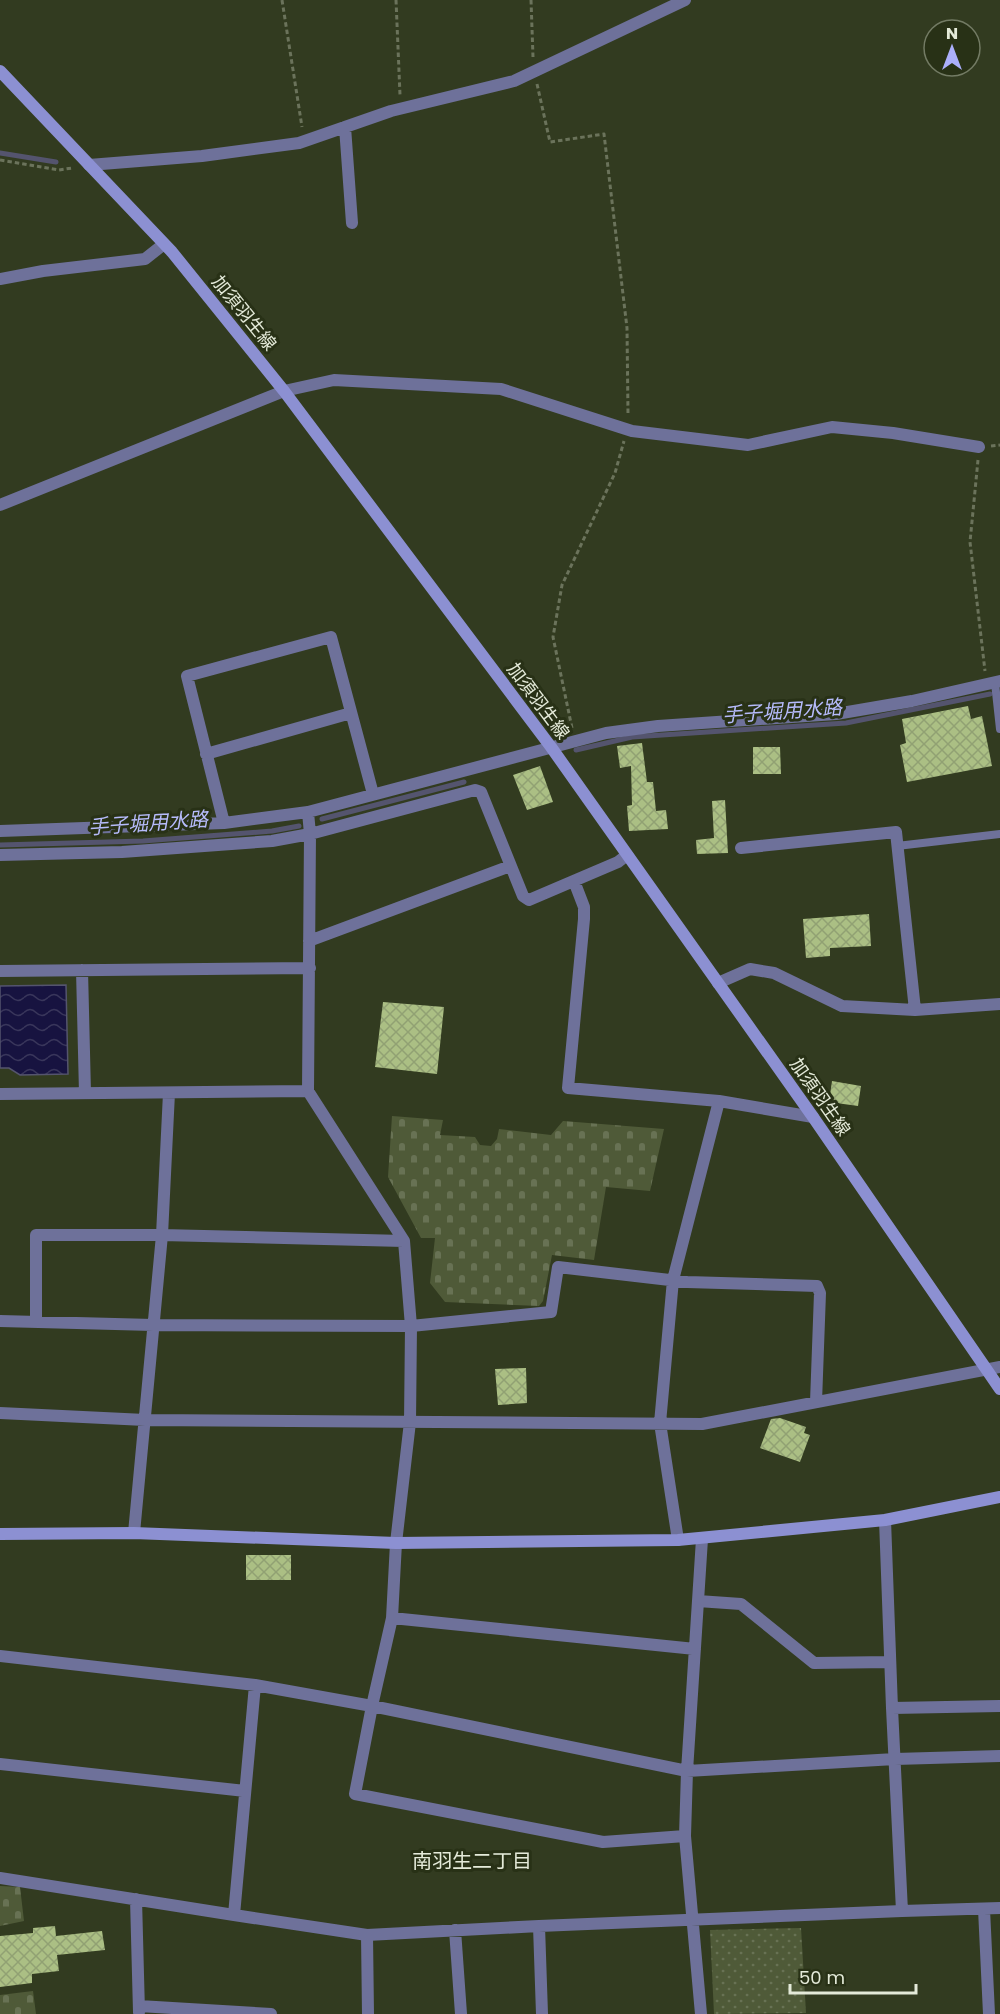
<svg xmlns="http://www.w3.org/2000/svg" width="1000" height="2014" font-family="Poppins,'Noto Sans JP',sans-serif">
<defs>
<pattern id="green-dots" width="8" height="8" patternUnits="userSpaceOnUse" patternTransform="scale(1.5)"><rect width="8" height="8" fill="#4f5a38"/><path d="M2 2h.1M6 6h.1" fill="none" stroke="#687254" stroke-width="1.8" stroke-linecap="round"/></pattern>
<pattern id="cemetery-stones" width="16" height="16" patternUnits="userSpaceOnUse" patternTransform="scale(1.5)"><rect width="16" height="16" fill="#4f5a38"/><path d="M2 7V4a2 2 0 0 1 4 0v3zM10 15v-3a2 2 0 0 1 4 0v3z" fill="#687254"/></pattern>
<pattern id="water-waves" width="16" height="10" patternUnits="userSpaceOnUse" patternTransform="scale(1.5)"><rect width="16" height="10" fill="#171340"/><path d="M0 5q4-4 8 0t8 0" fill="none" stroke="#39365b"/></pattern>
<pattern id="building-cross-hatch" width="8" height="8" patternUnits="userSpaceOnUse" patternTransform="scale(1.5)"><rect width="8" height="8" fill="#abbf84"/><path d="M0 0l8 8M0 8l8-8" fill="none" stroke="#91a173"/></pattern>
</defs>
<rect width="100%" height="100%" fill="#323b20"/>
<!-- green -->
<path fill="url(#green-dots)" d="M 801,1928 L 806,2013 L 714,2014 L 710,1930 Z"/>
<!-- cemetery -->
<path fill="url(#cemetery-stones)" d="M 392,1116 L 443,1120 L 440,1135 L 475,1137 L 480,1145 L 491,1146 L 497,1139 L 499,1129 L 551,1135 L 563,1121 L 664,1129 L 650,1191 L 606,1187 L 594,1260 L 552,1255 L 543,1301 L 539,1306 L 445,1302 L 430,1283 L 435,1238 L 421,1238 L 388,1177 Z
M 0,1886 L 20,1887 L 24,1921 L 0,1926 Z
M 33,1991 L 36,2014 L 0,2014 L 0,1995 Z"/>
<!-- water -->
<path fill="url(#water-waves)" stroke="#54546e" stroke-width="1.5" d="M 66,985 L 68,1074 L 20,1075 L 9,1068 L 0,1068 L 0,986 Z"/>
<g fill="none" stroke-linecap="round" stroke-linejoin="round">
<!-- stream -->
<path stroke="#54546e" stroke-width="5" d="M 0,153 L 56,162
M 576,750 L 632,737 L 846,723 L 990,694
M 322,819 L 464,782
M 0,845 L 143,841 L 272,831 L 299,826"/>
</g>
<!-- building -->
<path fill="url(#building-cross-hatch)" d="M 968,706 L 971,719 L 982,716 L 992,766 L 907,782 L 900,745 L 906,743 L 902,719 Z
M 642,743 L 647,782 L 653,782 L 656,811 L 666,810 L 668,829 L 629,831 L 627,806 L 632,805 L 631,766 L 620,768 L 617,746 Z
M 753,747 L 780,747 L 781,774 L 753,774 Z
M 540,766 L 553,802 L 527,810 L 513,775 Z
M 725,800 L 728,853 L 697,854 L 696,840 L 714,838 L 712,801 Z
M 869,914 L 871,946 L 830,948 L 830,956 L 806,958 L 803,919 Z
M 383,1002 L 444,1007 L 437,1074 L 375,1067 Z
M 832,1081 L 861,1086 L 858,1106 L 829,1102 Z
M 526,1368 L 527,1403 L 498,1405 L 495,1369 Z
M 780,1418 L 806,1427 L 804,1433 L 810,1435 L 800,1462 L 760,1448 L 771,1419 Z
M 246,1555 L 291,1555 L 291,1580 L 246,1580 Z
M 55,1926 L 56,1936 L 102,1931 L 105,1950 L 57,1955 L 59,1971 L 32,1974 L 32,1983 L 0,1987 L 0,1936 L 33,1933 L 33,1928 Z"/>
<g fill="none" stroke-linecap="round" stroke-linejoin="round">
<!-- path -->
<path stroke="#6b735b" stroke-width="3" stroke-dasharray="4.5 3" stroke-linecap="butt" d="M 282,0 L 302,127
M 396,0 L 400,95
M 531,0 L 533,57
M 537,84 L 550,142 L 604,134 L 627,328 L 628,414
M 0,160 L 59,170 L 72,168
M 991,446 L 1000,445
M 978,460 L 970,542 L 985,671
M 572,728 L 553,637 L 562,585 L 615,473 L 624,441"/>
<!-- lane -->
<path stroke="#6e719a" stroke-width="8" d="M 995,683 L 1000,729
M 897,846 L 1000,834"/>
<!-- street -->
<path stroke="#6e719a" stroke-width="12" d="M 345,127 L 352,223
M 89,165 L 202,156 L 299,143 L 391,111 L 514,81 L 685,0
M 0,279 L 43,271 L 145,259 L 164,244
M 0,505 L 284,391 L 334,380 L 501,389 L 632,431 L 748,445 L 832,427 L 893,433 L 979,447
M 206,754 L 351,713
M 308,812 L 310,834 L 308,1091 L 404,1241 L 411,1326 L 410,1422 L 396,1543 L 392,1618 L 372,1706 L 355,1794 L 603,1842 L 685,1836
M 224,823 L 187,676 L 331,637 L 373,794
M 0,831 L 224,823 L 308,812 L 606,733 L 658,726 L 836,714 L 912,701 L 1000,681
M 741,848 L 896,832 L 915,1010
M 0,855 L 122,852 L 272,841 L 310,834 L 475,790 L 481,792 L 523,896 L 529,900 L 618,862 L 627,855
M 574,881 L 584,907 L 584,919 L 568,1088 L 719,1101
M 309,941 L 510,866
M 82,970 L 85,1093
M 0,971 L 310,968
M 718,983 L 750,969 L 774,973 L 842,1006 L 915,1010 L 1000,1004
M 0,1094 L 308,1091
M 0,1321 L 153,1325 L 411,1326 L 551,1312 L 558,1267 L 687,1282 L 817,1286 L 820,1293 L 816,1402
M 36,1322 L 36,1235 L 162,1235 L 404,1241
M 0,1413 L 145,1420 L 702,1424 L 1000,1367
M 885,1520 L 892,1708 L 1000,1706
M 134,1533 L 162,1235 L 169,1093
M 678,1540 L 660,1423 L 673,1280 L 719,1101 L 813,1117
M 698,1601 L 741,1604 L 814,1663 L 890,1662
M 392,1618 L 695,1649
M 0,1656 L 255,1685 L 372,1706 L 687,1771 L 895,1759 L 1000,1756
M 0,1764 L 245,1791
M 0,1878 L 234,1915 L 255,1685
M 136,1899 L 139,2012
M 984,1909 L 989,2014
M 902,1911 L 1000,1908
M 234,1915 L 367,1935 L 368,2014
M 539,1926 L 542,2014
M 455,1930 L 461,2014
M 367,1935 L 539,1926 L 902,1911 L 892,1708
M 139,2006 L 271,2014
M 701,2014 L 685,1836 L 687,1771 L 702,1539"/>
<!-- secondary -->
<path stroke="#8c90d2" stroke-width="12" d="M 0,71 L 172,252 L 284,391 L 551,747 L 813,1117 L 1000,1389
M 0,1534 L 134,1533 L 396,1543 L 678,1540 L 885,1520 L 1000,1497"/>
</g>
<g text-anchor="middle" stroke-width="6" stroke-linejoin="round" paint-order="stroke">
<!-- street labels -->
<g font-size="18" fill="#e4ead9" stroke="#283116">
<text transform="translate(244 313) rotate(51)" y="6">加須羽生線</text>
<text transform="translate(538 701) rotate(53)" y="6">加須羽生線</text>
<text transform="translate(820 1097) rotate(55)" y="6">加須羽生線</text>
</g>
<!-- water labels -->
<g font-size="20" font-style="italic" fill="#b6bbfb" stroke="#283116">
<text transform="translate(782 711) rotate(-4)" y="7">手子堀用水路</text>
<text transform="translate(148 823) rotate(-4)" y="7">手子堀用水路</text>
</g>
<!-- neighbourhood labels -->
<g font-size="20" fill="#e4ead9" stroke="#283116">
<text x="472" y="1868">南羽生二丁目</text>
</g>
</g>
<!-- north arrow -->
<g transform="translate(952 48)"><circle r="28" fill="#283116" stroke="#737b64" stroke-width="1.5"/>
<path d="M0-4.5L10 22L0 15L-10 22Z" fill="#abaffb"/>
<text y="-9" font-size="16" font-weight="bold" text-anchor="middle" fill="#e4ead9">N</text>
</g>
<!-- scale -->
<path d="M790 1984v9h126v-9" fill="none" stroke="#e4ead9" stroke-width="3"/>
<text x="799" y="1984" font-size="18" fill="#e4ead9" stroke="#283116" stroke-width="4.5" paint-order="stroke">50 m</text>
</svg>
